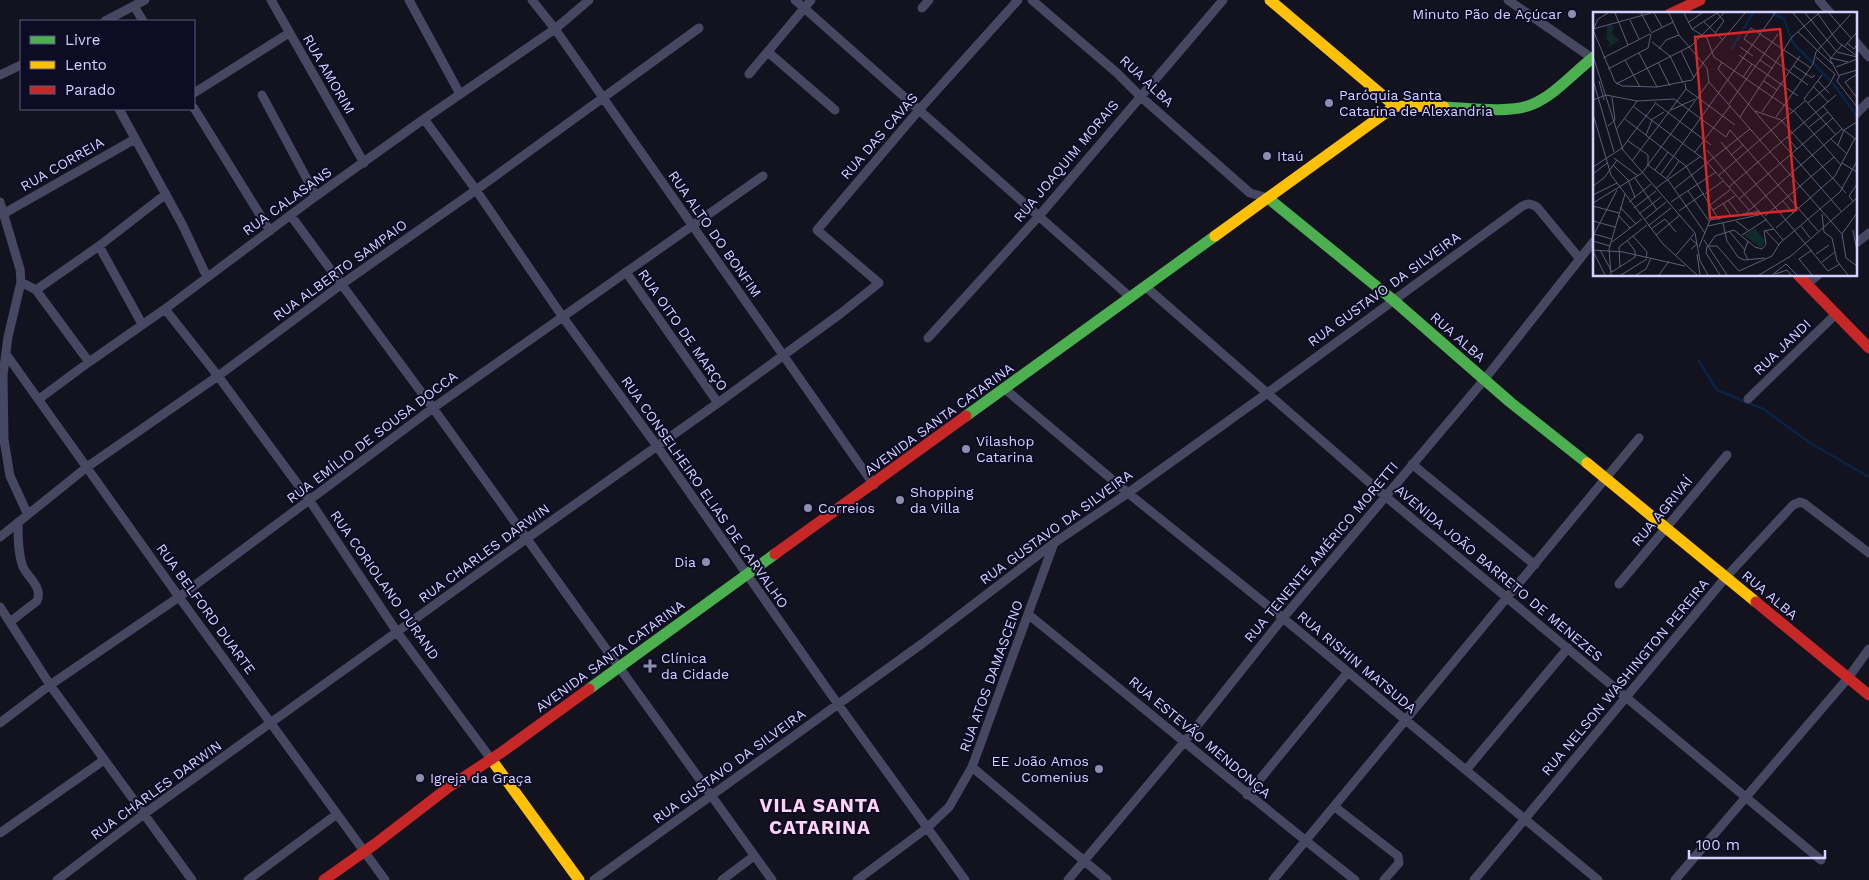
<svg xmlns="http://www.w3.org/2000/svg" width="1869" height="880" font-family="'Work Sans',sans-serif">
<rect width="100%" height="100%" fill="#13121f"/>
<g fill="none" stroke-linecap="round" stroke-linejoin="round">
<!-- stream -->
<path stroke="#082446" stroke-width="2.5" d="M 1699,361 L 1717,390 L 1763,409 L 1812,444 L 1869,477"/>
<!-- street -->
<path stroke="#464861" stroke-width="9" d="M 271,0 L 364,163
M 409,0 L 460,94
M 532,0 L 555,29 L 874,485
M 795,0 L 1130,297
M 1032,0 L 1117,73 L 1140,96 L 1250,193 L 1268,198
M 1508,0 L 1592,58
M 1819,0 L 1831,14
M 134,6 L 143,21
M 922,8 L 929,0
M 105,21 L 145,0
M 1855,41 L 1869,57
M 768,52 L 835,110
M 749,74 L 811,0
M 0,75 L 21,65
M 194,93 L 289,33
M 262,95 L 316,196
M 194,108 L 270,231
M 119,109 L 182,224 L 207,277
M 1855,115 L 1869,101
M 424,119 L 476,190 L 562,316 L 657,446 L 830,693 L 965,880
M 0,202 L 20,269 L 21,282 L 8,337 L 3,375 L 4,440 L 10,476 L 28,515
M 3,214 L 135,139
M 291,216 L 433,408 L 772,880
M 1855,244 L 1869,233
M 99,246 L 142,324
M 626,272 L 718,403
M 21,282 L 36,290 L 99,246 L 166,194
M 1807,284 L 1818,275
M 1146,287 L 1385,496 L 1821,860
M 36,290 L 89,362
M 165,309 L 218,376 L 310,501 L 397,632 L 491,759
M 928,338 L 1039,216 L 1223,0
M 6,354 L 179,597 L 385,880
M 1005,389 L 1128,493 L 1283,618 L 1598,880
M 39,399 L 89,362 L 165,309 L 316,196 L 424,119 L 555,29 L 589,0
M 1748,399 L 1836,314
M 1412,464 L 1535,565
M 0,537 L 87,467 L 218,376 L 342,284 L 476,190 L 699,28
M 1619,584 L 1727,455
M 0,607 L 50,685 L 192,880
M 1029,615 C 1138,703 1245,793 1355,880
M 10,622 L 37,601 C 43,587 28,578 23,567 C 18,554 18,537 18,524
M 0,723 L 50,685 L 179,597 L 433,408 L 763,176
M 972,767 L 1107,880
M 1466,770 L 1568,648
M 1247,795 L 1348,672
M 1335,807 L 1398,856 L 1399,863 L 1384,880
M 0,833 L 104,760
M 57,880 L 144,814 L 526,539 L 718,403 L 840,314 L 879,283 L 817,230 L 919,110 L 1018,0
M 248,880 L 337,814
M 594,880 L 923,643 L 1054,543 L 1128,493 L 1266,394 L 1521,207 C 1527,203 1530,203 1537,207 L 1580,259
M 722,880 L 754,856
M 857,880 L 927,828 L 949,807 L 972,767 L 1054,543
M 1068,880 L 1185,741 L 1283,618 L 1484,380 L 1594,241
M 1273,880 L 1639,438
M 1474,880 L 1726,577 L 1793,505 L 1800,502 L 1805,504 L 1869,553
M 1675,880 L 1848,678 L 1869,649"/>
<!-- fast -->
<path stroke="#4caf50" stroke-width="11" d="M 1444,107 C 1468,108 1511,114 1533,104 C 1556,94 1574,72 1594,57
M 1268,198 L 1392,299 L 1510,402 L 1587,463
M 966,416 L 1215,236
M 589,689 L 775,554"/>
<!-- slow -->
<path stroke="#ffc107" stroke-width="11" d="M 1270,0 L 1395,106
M 1215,236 L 1395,106 L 1444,107
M 1587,463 L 1756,602
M 491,759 L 579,880"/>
<!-- jam -->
<path stroke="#c62828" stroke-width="11" d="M 1670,14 L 1700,0
M 1798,275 L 1869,348
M 775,554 L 966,416
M 1756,602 L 1869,695
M 324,880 L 375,844 L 449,787 L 502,752 L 589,689"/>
</g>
<!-- markers -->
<g fill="#8f8eb1" stroke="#0e0c25" stroke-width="2">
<circle cx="1572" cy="14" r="5"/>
<circle cx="1329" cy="103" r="5"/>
<circle cx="1267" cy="156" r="5"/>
<circle cx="966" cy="449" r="5"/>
<circle cx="900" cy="500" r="5"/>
<circle cx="808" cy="508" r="5"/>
<circle cx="706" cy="562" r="5"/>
<path d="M647.5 658.5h5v5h5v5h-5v5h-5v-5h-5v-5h5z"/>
<circle cx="1099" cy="769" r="5"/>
<circle cx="420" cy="778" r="5"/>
</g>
<g text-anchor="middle" stroke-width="4" stroke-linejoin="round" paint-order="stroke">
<!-- poi labels -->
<g font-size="14" fill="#d2d1ff" stroke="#0e0c25" text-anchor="start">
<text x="1562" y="19" text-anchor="end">Minuto Pão de Açúcar</text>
<text x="1339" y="100">Paróquia Santa<tspan x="1339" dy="16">Catarina de Alexandria</tspan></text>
<text x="1277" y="161">Itaú</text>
<text x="976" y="446">Vilashop<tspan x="976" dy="16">Catarina</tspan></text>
<text x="910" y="497">Shopping<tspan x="910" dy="16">da Villa</tspan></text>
<text x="818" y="513">Correios</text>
<text x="696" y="567" text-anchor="end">Dia</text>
<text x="661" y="663">Clínica<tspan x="661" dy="16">da Cidade</tspan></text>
<text x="1089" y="766" text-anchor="end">EE João Amos<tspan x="1089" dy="16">Comenius</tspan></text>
<text x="430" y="783">Igreja da Graça</text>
</g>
<!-- street labels -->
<g font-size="14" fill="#d2d1ff" stroke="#0e0c25">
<text transform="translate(329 74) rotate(60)" y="5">RUA AMORIM</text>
<text transform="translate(1147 81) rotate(43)" y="5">RUA ALBA</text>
<text transform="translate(879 136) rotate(-49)" y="5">RUA DAS CAVAS</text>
<text transform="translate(1066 161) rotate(-50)" y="5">RUA JOAQUIM MORAIS</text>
<text transform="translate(62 164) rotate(-30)" y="5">RUA CORREIA</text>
<text transform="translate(287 201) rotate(-36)" y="5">RUA CALASANS</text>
<text transform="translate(715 234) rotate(55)" y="5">RUA ALTO DO BONFIM</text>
<text transform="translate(340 270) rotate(-36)" y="5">RUA ALBERTO SAMPAIO</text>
<text transform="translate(1384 289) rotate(-36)" y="5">RUA GUSTAVO DA SILVEIRA</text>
<text transform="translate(683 330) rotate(55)" y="5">RUA OITO DE MARÇO</text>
<text transform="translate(1458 337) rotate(41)" y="5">RUA ALBA</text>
<text transform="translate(1782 347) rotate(-44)" y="5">RUA JANDI</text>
<text transform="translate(939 419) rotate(-36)" y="5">AVENIDA SANTA CATARINA</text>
<text transform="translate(372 437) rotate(-37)" y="5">RUA EMÍLIO DE SOUSA DOCCA</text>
<text transform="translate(705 492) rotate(55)" y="5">RUA CONSELHEIRO ELIAS DE CARVALHO</text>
<text transform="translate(1662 511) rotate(-50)" y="5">RUA AGRIVAÍ</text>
<text transform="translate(1056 527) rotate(-36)" y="5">RUA GUSTAVO DA SILVEIRA</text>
<text transform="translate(1321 552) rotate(-50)" y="5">RUA TENENTE AMÉRICO MORETTI</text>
<text transform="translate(484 553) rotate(-36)" y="5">RUA CHARLES DARWIN</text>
<text transform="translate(1499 573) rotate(40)" y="5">AVENIDA JOÃO BARRETO DE MENEZES</text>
<text transform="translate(385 585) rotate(55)" y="5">RUA CORIOLANO DURAND</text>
<text transform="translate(1770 595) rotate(40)" y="5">RUA ALBA</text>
<text transform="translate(206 609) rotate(54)" y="5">RUA BELFORD DUARTE</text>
<text transform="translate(610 656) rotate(-36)" y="5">AVENIDA SANTA CATARINA</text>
<text transform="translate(1357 662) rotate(40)" y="5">RUA RISHIN MATSUDA</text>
<text transform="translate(991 676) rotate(-70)" y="5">RUA ATOS DAMASCENO</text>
<text transform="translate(1625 677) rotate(-50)" y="5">RUA NELSON WASHINGTON PEREIRA</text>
<text transform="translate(1200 737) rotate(40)" y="5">RUA ESTEVÃO MENDONÇA</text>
<text transform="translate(729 766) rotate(-36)" y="5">RUA GUSTAVO DA SILVEIRA</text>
<text transform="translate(156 790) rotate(-36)" y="5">RUA CHARLES DARWIN</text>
</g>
<!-- district labels -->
<g font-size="19" font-weight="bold" letter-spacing="1" fill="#ffd3f3" stroke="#0e0c25">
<text x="820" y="812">VILA SANTA<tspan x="820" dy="22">CATARINA</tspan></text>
</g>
</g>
<!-- overview -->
<g transform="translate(1593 12)">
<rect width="264" height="264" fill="#13121f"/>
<path d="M 19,13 L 21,17 L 18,21 L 26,28 L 13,37 L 17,32 L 14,27 L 7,29 L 14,26 L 14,14 ZM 162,216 L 172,229 L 168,236 L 151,223 Z" fill="#102c2a"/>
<path fill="none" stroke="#082446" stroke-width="2.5" d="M 179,1 L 191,7 L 200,31 L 237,68M 138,38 L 160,1M 239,70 L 264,104"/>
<path fill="none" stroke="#5f5e79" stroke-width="1" d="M 15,1 L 5,7 L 0,18 L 22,70 L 29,74 L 64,75 L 99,68 L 110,51 L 152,1M 22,1 L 35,33M 48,1 L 58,20M 61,1 L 69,15M 76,1 L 86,23 L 114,56 L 116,70 L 249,222 L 253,246 L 264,254M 91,1 L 99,17 L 114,26 L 121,45 L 200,99M 200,1 L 238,46 L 255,50M 212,1 L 244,40 L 264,45M 236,1 L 258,26M 225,2 L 245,30 L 264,44M 37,8 L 46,27M 96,10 L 109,1M 111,10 L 130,28M 0,17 L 58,1M 99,17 L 124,1 L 131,9 L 122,21M 205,20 L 239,52M 58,21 L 80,10M 59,30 L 77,44 L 90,71M 254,31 L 261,37 L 264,32M 147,35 L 160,44M 251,35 L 264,20M 66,37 L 73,28 L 86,23M 88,39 L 101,66M 223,40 L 257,3M 46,41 L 64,75M 146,43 L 205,84M 0,44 L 30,138 L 102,221 L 107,249 L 115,263M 223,45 L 242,62M 10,46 L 57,22M 32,48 L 47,75M 167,48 L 180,57M 65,50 L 77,74M 129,50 L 125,57 L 248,199M 201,54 L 219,66 L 222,63M 243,55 L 264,47M 15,57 L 55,36 L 58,22M 264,58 L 247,63 L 244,69 L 264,95M 264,62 L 252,70 L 264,86M 229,63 L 211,87 L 243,123M 246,64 L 237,47 L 249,33M 150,65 L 159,52M 0,68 L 21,140M 6,69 L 11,88M 171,69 L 184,78M 225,69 L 236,81M 23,72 L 98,34 L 131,1M 215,73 L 151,27 L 158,16 L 218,56M 220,74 L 235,90M 93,77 L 142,113M 81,87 L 133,125 L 137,118 L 225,219M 0,88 L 13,83 L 44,89 L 81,87M 61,90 L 118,133M 215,91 L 236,73 L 242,62M 136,92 L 185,22M 230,94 L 249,117 L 264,128M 41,95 L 112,148 L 156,198M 78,98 L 102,87M 162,99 L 188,108 L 253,181M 201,99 L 248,153M 169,100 L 207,44M 0,102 L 18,163 L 70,232 L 104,263M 147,105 L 199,25 L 226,1M 183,105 L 220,52 L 223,40M 32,107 L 93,154 L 126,208M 58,108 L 71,100M 15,114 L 22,108 L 19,85M 216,115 L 235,100M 23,118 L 44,89M 251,118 L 264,110M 53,123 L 59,108M 194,125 L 204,137M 238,127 L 254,142M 35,129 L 55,143 L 55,153 L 75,168 L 112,221M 128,130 L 235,259 L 247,252M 245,133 L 251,118M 114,138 L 190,228M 102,140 L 137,94M 138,143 L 150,133M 21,146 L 45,164M 39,149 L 93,77 L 92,71M 249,151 L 264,160M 20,153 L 35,168 L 42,185M 0,155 L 29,136 L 62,92M 62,158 L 75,140M 0,162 L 14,151M 68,162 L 182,1M 125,164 L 212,89M 42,166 L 64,198M 74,166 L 86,149M 0,174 L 11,166 L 24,148M 136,175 L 243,83M 63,176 L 108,144M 81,177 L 157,117M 95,179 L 116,209M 112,182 L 130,169M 0,183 L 24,171M 146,187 L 240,106M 135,188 L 145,201M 190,189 L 200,201M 260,189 L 256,184 L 264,172M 36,190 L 58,172M 78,190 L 123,160M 0,191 L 49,161 L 116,70M 130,191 L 138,204M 117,193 L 137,178M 0,194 L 26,201M 27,195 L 43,212M 41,196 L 63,179M 120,198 L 142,184M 86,199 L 111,181M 46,202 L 68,185M 152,202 L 249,117M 229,202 L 231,220 L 239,226 L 244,249 L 255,263M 25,203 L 37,216M 172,204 L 241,145M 51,208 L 73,190M 0,209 L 22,215M 143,209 L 155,218M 130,211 L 134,229 L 145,245 L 151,248 L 172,246M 55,214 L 78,196M 115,214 L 170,202M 208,214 L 217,226M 183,216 L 242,164 L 262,126M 58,217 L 72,207 L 83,220M 172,218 L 186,233M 260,218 L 264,239M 136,219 L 152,238M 1,222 L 19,227M 249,222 L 264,201M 63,223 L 87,203M 149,223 L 174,207M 0,224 L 24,178M 40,224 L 54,240 L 53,246M 98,227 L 104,232 L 98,237M 111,228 L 134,263M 0,229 L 17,234M 19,230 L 49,207M 116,233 L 122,224 L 141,218 L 162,235 L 169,237 L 173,232 L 171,219 L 181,217M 106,235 L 117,208 L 167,199M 0,238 L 30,240 L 92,254M 7,238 L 19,260 L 42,245 L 42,239 L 34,228M 0,239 L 12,263M 104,242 L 107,263M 223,242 L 236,233M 83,243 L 101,222M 155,248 L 151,240 L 155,229M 229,250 L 242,240M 27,255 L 26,235 L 54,213M 182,262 L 194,258 L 198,263M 18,263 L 16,237 L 32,182M 28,263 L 54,247M 43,263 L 53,257 L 58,246M 66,263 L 76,249M 127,263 L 113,241 L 114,234 L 124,234 L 146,259 L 179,244 L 187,231 L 247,180 L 264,149M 166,263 L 198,244 L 264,186M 179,263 L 193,252 L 204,263M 219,263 L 206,247 L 219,238"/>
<path fill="#d62828" fill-opacity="0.15" stroke="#d62828" stroke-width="2.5" d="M 187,17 L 203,198 L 117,206 L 102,25 Z"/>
<rect width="264" height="264" fill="none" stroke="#d2d1ff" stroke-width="2.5"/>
</g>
<!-- legend -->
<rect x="20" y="20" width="175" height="90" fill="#0e0c25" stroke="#5c5b7c"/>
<rect x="30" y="36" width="25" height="8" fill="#4caf50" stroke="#5c5b7c"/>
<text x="65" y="45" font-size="15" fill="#d2d1ff">Livre</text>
<rect x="30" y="61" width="25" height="8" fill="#ffc107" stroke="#5c5b7c"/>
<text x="65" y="70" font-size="15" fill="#d2d1ff">Lento</text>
<rect x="30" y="86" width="25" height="8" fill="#c62828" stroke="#5c5b7c"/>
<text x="65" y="95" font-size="15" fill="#d2d1ff">Parado</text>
<!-- scale -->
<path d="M1689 850v8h136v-8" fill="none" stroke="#d2d1ff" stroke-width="2.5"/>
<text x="1696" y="850" font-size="15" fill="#d2d1ff" stroke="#0e0c25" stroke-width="4" paint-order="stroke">100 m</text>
</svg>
